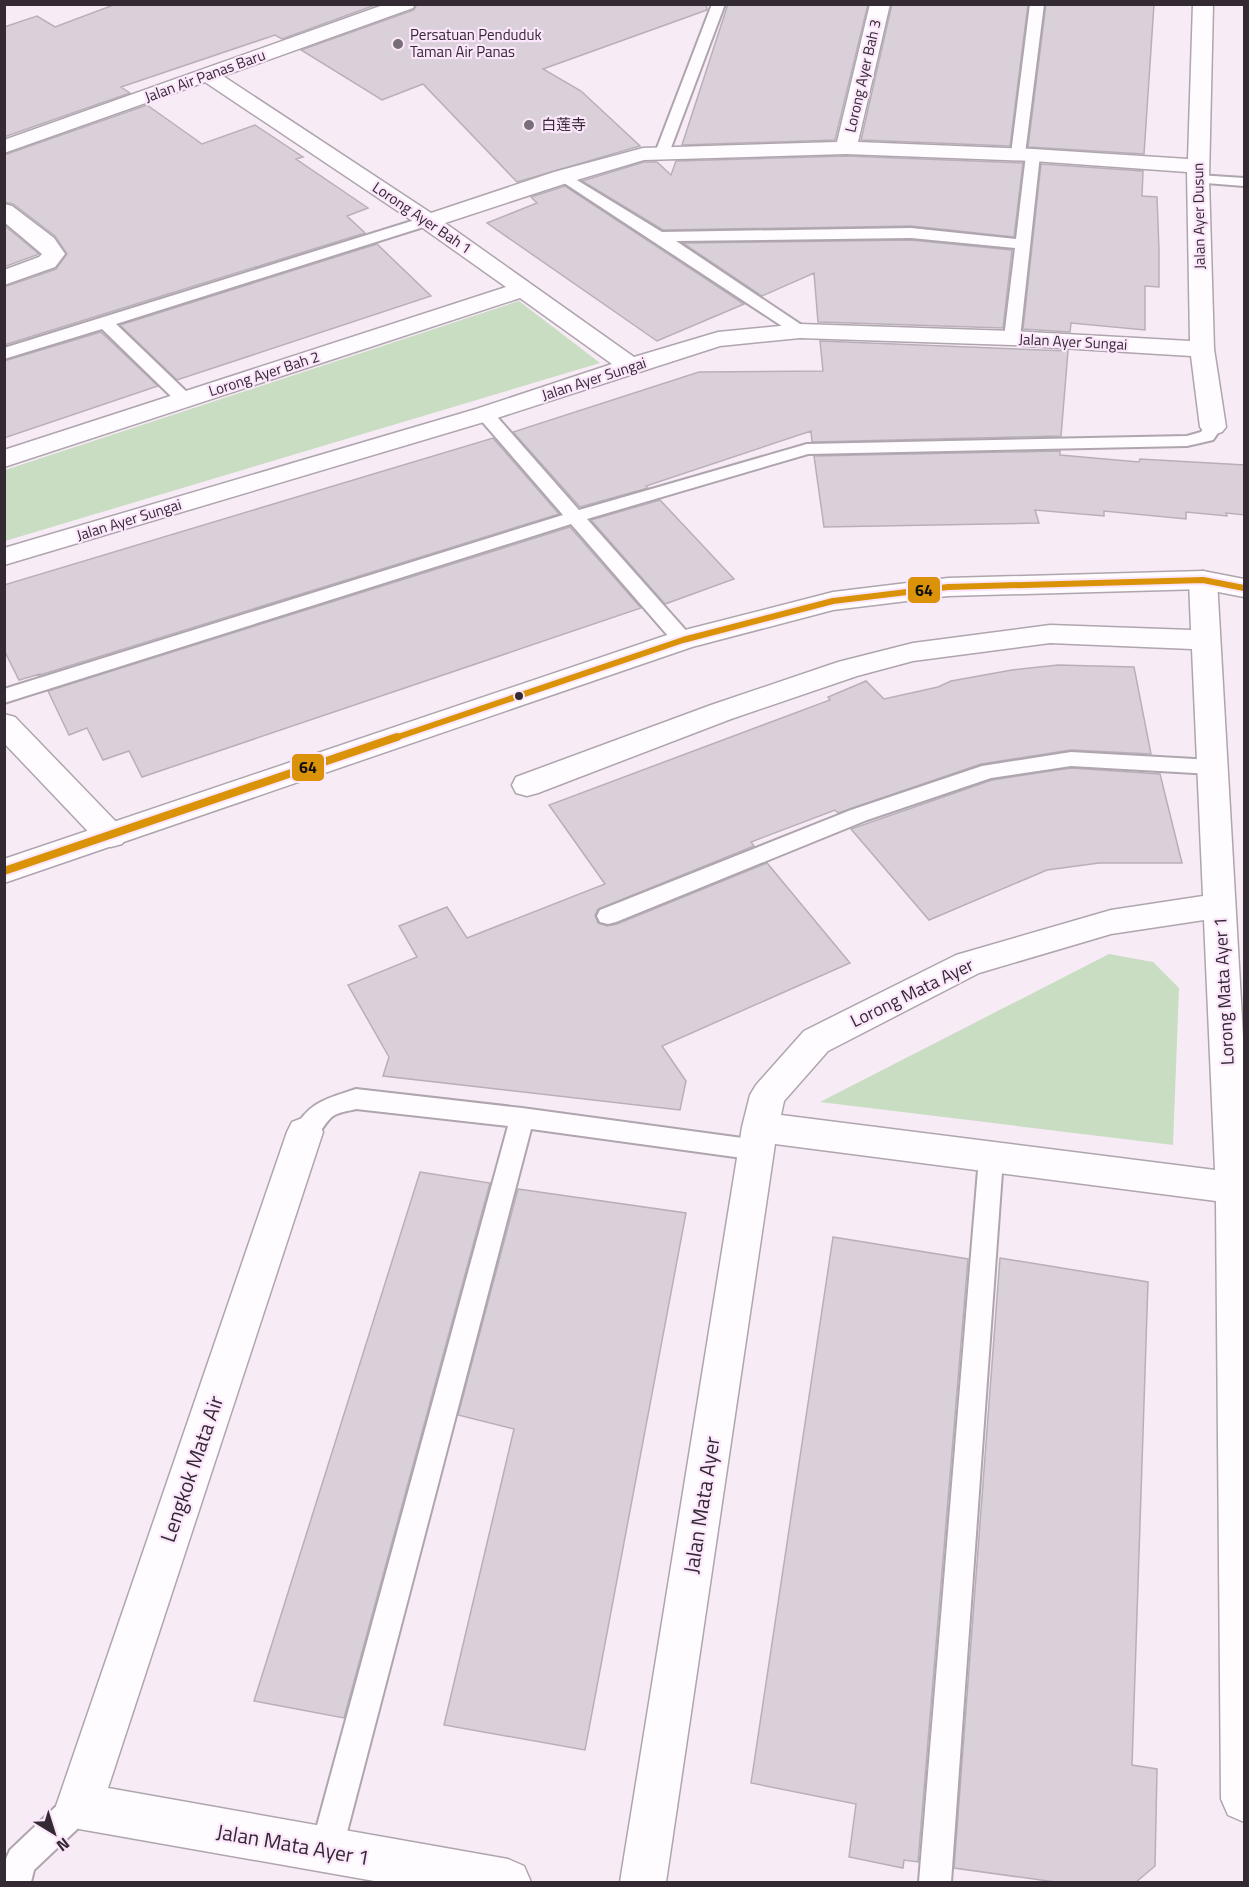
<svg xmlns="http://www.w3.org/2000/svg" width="1249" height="1887" font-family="'Titillium Web','Noto Sans SC',sans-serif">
<rect width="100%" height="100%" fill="#f7ebf6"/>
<!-- green -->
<path fill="#c8ddc1" d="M 519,301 L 600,363 L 5,541 L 5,470 Z
M 1109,954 L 1153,962 L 1179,988 L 1173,1145 L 820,1102 Z"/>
<!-- building -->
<path fill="#dad0da" stroke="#b9afb9" stroke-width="1.5" d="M 116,4 L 378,4 L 282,39 L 275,35 L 121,87 L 130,93 L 4,137 L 4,27 L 37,16 L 55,27 Z
M 417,4 L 706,4 L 707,10 L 543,69 L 581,91 L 640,146 L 517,182 L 423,84 L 382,100 L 301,50 L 414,10 Z
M 728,4 L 868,4 L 835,140 L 682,145 Z
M 892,4 L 1028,4 L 1010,146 L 861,140 Z
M 1046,4 L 1154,4 L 1144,154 L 1028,147 Z
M 147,105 L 202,144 L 255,125 L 303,157 L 296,159 L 368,208 L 347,216 L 365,233 L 4,345 L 4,287 L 56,269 L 67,254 L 55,236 L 13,204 L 4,202 L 4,155 Z
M 846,156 L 1023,163 L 1014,237 L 911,226 L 663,230 L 582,181 L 644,162 L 657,162 L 671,175 L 676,161 Z
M 1041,164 L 1143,171 L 1142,196 L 1157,197 L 1159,250 L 1159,287 L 1145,286 L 1145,330 L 1071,323 L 1070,332 L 1023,329 Z
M 565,186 L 744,304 L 657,341 L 487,223 L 537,203 L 531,197 Z
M 4,225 L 39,254 L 4,267 Z
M 911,240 L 1012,250 L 1003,328 L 818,322 L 814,273 L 762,296 L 683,243 Z
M 377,244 L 431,296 L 177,380 L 120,325 Z
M 101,332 L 158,386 L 4,438 L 4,361 Z
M 820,341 L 1068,351 L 1061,436 L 812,442 L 811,431 L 646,486 L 648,488 L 580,507 L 513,432 L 699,372 L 823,371 Z
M 493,438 L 559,514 L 40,675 L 40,674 L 19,680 L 4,650 L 4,585 Z
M 1060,451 L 1060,455 L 1139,462 L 1140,459 L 1245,465 L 1245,515 L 1226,513 L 1227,516 L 1186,512 L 1186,519 L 1104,511 L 1104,516 L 1035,510 L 1039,523 L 824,527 L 814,456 Z
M 660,500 L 734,579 L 665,604 L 591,520 Z
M 570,527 L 641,608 L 142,777 L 129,751 L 103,760 L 87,728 L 69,735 L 48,691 Z
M 1058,665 L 1134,667 L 1151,754 L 1071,750 L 981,764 L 838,813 L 835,810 L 751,842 L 754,846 L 598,909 L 595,915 L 598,923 L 607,926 L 617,924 L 767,863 L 850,963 L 662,1046 L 686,1081 L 680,1110 L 383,1076 L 389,1057 L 348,985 L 417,957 L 399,926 L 447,907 L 467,938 L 605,884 L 549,805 L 830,700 L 828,697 L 866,681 L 884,699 L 938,687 L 951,681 L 1012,670 Z
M 1071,768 L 1160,774 L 1182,863 L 1099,863 L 1047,870 L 929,920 L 851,829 L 992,780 Z
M 420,1172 L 490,1183 L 344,1718 L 254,1701 Z
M 518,1189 L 686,1213 L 585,1750 L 444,1725 L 514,1429 L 458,1415 Z
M 833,1237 L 968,1259 L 918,1862 L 904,1860 L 903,1868 L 849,1857 L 856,1804 L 751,1783 Z
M 1000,1258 L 1148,1282 L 1132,1765 L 1157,1769 L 1155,1866 L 1136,1882 L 1055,1882 L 954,1868 Z"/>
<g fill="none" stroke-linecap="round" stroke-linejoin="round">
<defs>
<path id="lane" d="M 712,4 L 725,4 L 669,153 L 662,157 L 657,156 L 655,153 Z
M 1030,4 L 1044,4 L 1025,154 L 1018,158 L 1011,154 Z
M 1033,151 L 1040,155 L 1020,338 L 1012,343 L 1004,338 L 1015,248 L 911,238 L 676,241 L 806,328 L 808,331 L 800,336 L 794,334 L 555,177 L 557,174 L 567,174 L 662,232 L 911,228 L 1016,239 L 1026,155 Z
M 1198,175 L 1244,178 L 1244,186 L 1193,182 L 1191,179 Z
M 428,216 L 436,221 L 433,224 L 116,324 L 191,396 L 194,400 L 191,404 L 179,404 L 102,329 L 4,359 L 4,348 Z
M 485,409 L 491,410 L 579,510 L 807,444 L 1187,436 L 1201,432 L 1207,423 L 1219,423 L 1222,427 L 1213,440 L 1187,446 L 808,454 L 587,519 L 690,635 L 693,640 L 690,645 L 683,646 L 676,645 L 571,524 L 4,703 L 4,689 L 563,515 L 479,418 L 476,414 L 479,410 Z
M 1071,752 L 1212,760 L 1219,762 L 1222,767 L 1219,772 L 1212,774 L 1071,766 L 991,778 L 867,820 L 616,922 L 608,924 L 600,922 L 597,916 L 600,910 L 851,810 L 982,766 Z
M 356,1089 L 522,1108 L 757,1140 L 766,1143 L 769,1150 L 766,1157 L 757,1160 L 531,1129 L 342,1851 L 337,1862 L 326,1867 L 315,1862 L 310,1851 L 508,1126 L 356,1109 C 349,1111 339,1112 333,1116 C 319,1127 319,1147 296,1139 L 293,1132 C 308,1102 326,1099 356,1089 Z
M 991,1148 L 1000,1151 L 1003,1158 L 951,1882 L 919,1882 L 979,1158 L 982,1151 Z
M 79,1790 L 90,1795 L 95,1806 L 90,1817 L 34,1870 L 31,1882 L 4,1882 L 4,1863 L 10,1850 L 68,1795 Z"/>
<path id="street" d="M 386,4 L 415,4 L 413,8 L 223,76 L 431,213 L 554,172 L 643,148 L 837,142 L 870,4 L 890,4 L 858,142 L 1033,149 L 1188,159 L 1193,4 L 1213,4 L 1209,179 L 1214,349 L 1226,427 L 1222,432 L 1213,435 L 1204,432 L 1200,427 L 1191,356 L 1012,345 L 800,338 L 720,346 L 494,419 L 4,565 L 4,548 L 476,409 L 612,364 L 520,298 L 4,467 L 4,450 L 506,287 L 420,226 L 205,82 L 4,153 L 4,140 ZM 846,154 L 1033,161 L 1187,172 L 1190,341 L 1012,331 L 800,324 L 718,332 L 634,357 L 445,223 L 570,182 L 644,160 Z
M 4,204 L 12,206 L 54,238 L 65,254 L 55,267 L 4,285 L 4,270 L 39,257 L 42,254 L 4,222 Z
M 1203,571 L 1213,574 L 1217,580 L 1244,1054 L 1244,1822 L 1228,1815 L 1221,1799 L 1216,1201 L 775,1144 L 666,1882 L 620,1882 L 742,1127 L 750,1095 L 756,1085 L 804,1031 L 956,955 L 1111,910 L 1203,896 L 1192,649 L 1050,643 L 913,661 L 857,676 L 731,719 L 538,793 L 527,796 L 516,793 L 512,785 L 516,777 L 711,705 L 838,662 L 913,643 L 1050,625 L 1191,630 L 1189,580 L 1193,574 ZM 1204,920 L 1215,1170 L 781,1115 L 784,1101 L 828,1051 L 979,973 L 1111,934 Z
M 4,714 L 15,717 L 122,828 L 127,836 L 122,844 L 111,847 L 100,844 L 4,743 Z
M 305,1117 L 318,1122 L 323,1132 L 108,1788 L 508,1859 L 524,1866 L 531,1882 L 380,1882 L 79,1829 L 63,1822 L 56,1806 L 287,1132 L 292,1122 Z"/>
<path id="secondary" d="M 1203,571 L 1244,579 L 1244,597 L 1203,589 L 948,596 L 833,610 L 692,647 L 4,883 L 4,859 L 673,633 L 833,592 L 948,578 Z"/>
</defs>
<!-- lane casing -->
<use href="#lane" stroke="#afa5ae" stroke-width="4"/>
<!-- street casing -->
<use href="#street" stroke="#afa5ae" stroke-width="3"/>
<!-- secondary casing -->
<use href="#secondary" stroke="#afa5ae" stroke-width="3"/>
<!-- lane -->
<use href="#lane" fill="#fefcfe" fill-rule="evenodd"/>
<!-- street -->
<use href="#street" fill="#fefcfe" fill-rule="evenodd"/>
<!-- secondary -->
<use href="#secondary" fill="#fefcfe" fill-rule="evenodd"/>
<defs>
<path id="bus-1-far1" d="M 392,739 L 683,640 L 833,601 L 948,587 L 1203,580 L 1244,588"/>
<path id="bus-1" d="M 4,871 L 397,737"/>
</defs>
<!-- bus-1-far1 casing -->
<use href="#bus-1-far1" stroke="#fce6fb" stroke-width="10"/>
<!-- bus-1 casing -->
<use href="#bus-1" stroke="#fce6fb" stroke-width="12"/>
<!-- bus-1-far1 -->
<use href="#bus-1-far1" stroke="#da9308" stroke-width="6"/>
<!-- bus-1 -->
<use href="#bus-1" stroke="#da9308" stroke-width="8"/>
</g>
<!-- markers -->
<g fill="#786e77" stroke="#fce6fb" stroke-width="2">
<circle cx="398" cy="44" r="6"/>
<circle cx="529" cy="125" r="6"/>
</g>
<circle fill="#342a33" stroke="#fce6fb" stroke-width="2" cx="519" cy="696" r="5"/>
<g text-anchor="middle" stroke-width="4.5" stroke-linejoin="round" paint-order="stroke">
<!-- far-poi labels -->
<g font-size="15" fill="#342a33" stroke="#fce6fb" text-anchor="start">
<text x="410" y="40">Persatuan Penduduk<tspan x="410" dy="17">Taman Air Panas</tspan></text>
<text x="541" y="130">白莲寺</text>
</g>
<!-- far-street labels -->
<g font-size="15" fill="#342a33" stroke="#fce6fb">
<text transform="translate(205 76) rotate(-20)" y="5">Jalan Air Panas Baru</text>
<text transform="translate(863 76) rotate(-77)" y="5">Lorong Ayer Bah 3</text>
<text transform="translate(1199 216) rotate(-91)" y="5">Jalan Ayer Dusun</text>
<text transform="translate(422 218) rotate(34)" y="5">Lorong Ayer Bah 1</text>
<text transform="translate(1073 342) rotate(3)" y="5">Jalan Ayer Sungai</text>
<text transform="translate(264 374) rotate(-18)" y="5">Lorong Ayer Bah 2</text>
<text transform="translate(594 379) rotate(-18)" y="5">Jalan Ayer Sungai</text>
<text transform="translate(129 520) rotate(-17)" y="5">Jalan Ayer Sungai</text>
</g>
<!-- street labels -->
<g font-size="18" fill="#342a33" stroke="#fce6fb">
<text transform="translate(1224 991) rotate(-93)" y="6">Lorong Mata Ayer 1</text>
<text transform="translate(912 993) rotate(-26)" y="6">Lorong Mata Ayer</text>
</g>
<!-- near-street labels -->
<g font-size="21" fill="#342a33" stroke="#fce6fb">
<text transform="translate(192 1469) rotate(-71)" y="7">Lengkok Mata Air</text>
<text transform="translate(702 1505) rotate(-81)" y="7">Jalan Mata Ayer</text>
<text transform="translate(293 1845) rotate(10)" y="7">Jalan Mata Ayer 1</text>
</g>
</g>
<g stroke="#fce6fb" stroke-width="2">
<rect x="907" y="576" width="34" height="28" rx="6" fill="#da9308"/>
<rect x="291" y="753" width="34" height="29" rx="6" fill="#da9308"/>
</g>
<g font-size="16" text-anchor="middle" font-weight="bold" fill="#111">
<text x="924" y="596">64</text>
<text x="308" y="773">64</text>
</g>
<!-- border -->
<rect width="1249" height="1887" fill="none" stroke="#342a33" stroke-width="12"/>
<!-- north arrow -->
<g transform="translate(54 1833) rotate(142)" stroke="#fce6fb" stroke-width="4.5" paint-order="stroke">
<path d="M0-4.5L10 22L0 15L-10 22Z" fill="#342a33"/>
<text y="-9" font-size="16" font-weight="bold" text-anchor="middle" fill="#342a33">N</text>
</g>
</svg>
